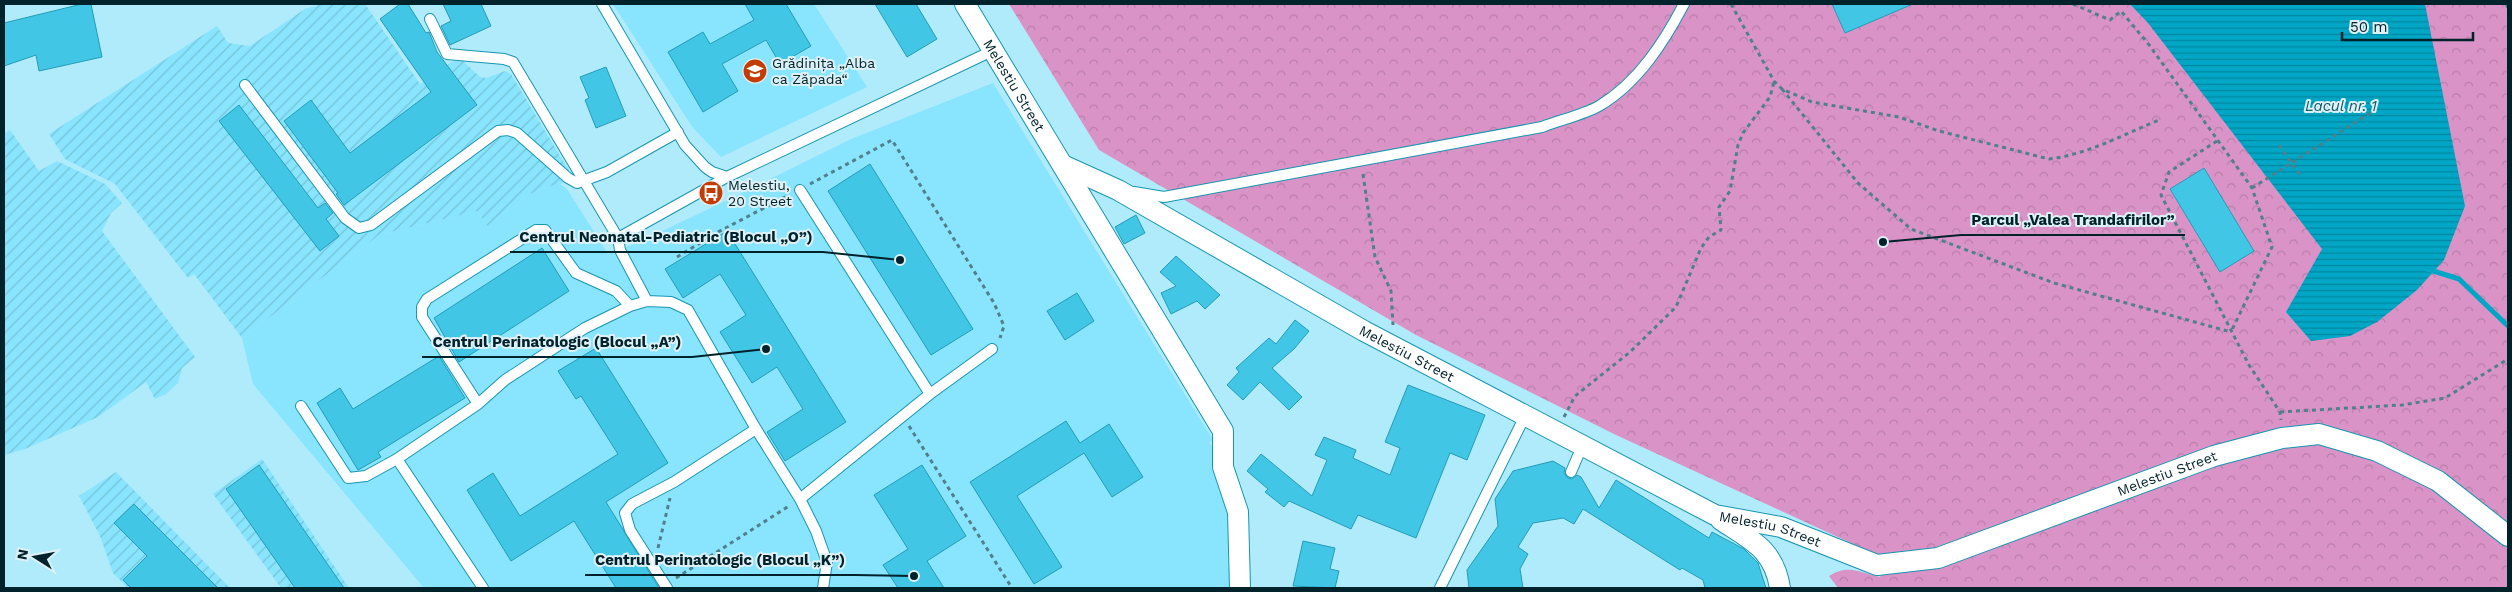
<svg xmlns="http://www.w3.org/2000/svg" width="2512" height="592" font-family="'Work Sans',sans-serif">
<defs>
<pattern id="industrial-furrows" width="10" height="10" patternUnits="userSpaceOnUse" patternTransform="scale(1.25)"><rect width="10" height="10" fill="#89e4fd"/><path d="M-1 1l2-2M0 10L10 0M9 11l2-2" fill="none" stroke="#74c3d9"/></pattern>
<pattern id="park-crowns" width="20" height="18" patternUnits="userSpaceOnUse" patternTransform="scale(1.25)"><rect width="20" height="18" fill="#da93c6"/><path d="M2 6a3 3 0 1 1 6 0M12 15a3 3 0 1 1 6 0" fill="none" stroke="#b97eaa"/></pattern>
<pattern id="water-rules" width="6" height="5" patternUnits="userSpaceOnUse" patternTransform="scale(1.25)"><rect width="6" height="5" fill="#00a6c5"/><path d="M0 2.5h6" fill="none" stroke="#0087a0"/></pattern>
</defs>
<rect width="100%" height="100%" fill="#b0ebfc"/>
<!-- built -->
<path fill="#89e4fd" d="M 613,4 L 814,4 L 867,87 L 721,157 L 693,128 Z
M 993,83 L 1213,440 L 1209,443 L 1214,448 L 1213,468 L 1231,518 L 1234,588 L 424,588 L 253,384 L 242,338 L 379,235 L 477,211 L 487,226 L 517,205 L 522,197 L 559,183 L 567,189 L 608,254 L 637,243 L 736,196 L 851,139 Z"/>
<!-- industrial -->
<path fill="url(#industrial-furrows)" d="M 321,4 L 365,4 L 420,84 L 455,60 L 461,59 L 480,77 L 486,78 L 505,71 L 511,74 L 572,176 L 561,184 L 559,183 L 522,197 L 517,205 L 487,226 L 477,211 L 379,235 L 242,338 L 194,274 L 188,278 L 115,184 L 65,159 L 49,134 L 217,26 L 228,43 L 250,46 L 305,9 Z
M 10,130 L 39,171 L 57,161 L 105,184 L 122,203 L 111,213 L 102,231 L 195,357 L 182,368 L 178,383 L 166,394 L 155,399 L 146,382 L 98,417 L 25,449 L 4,455 L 4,134 Z
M 262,459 L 349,588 L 281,588 L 213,494 Z
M 116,472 L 230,588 L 128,588 L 113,573 L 100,536 L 79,496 Z"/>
<!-- park -->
<path fill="url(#park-crowns)" d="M 1009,4 L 2508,4 L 2508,588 L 1838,588 L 1829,576 C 1848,564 1859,572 1880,577 L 1888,560 L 1616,435 L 1416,335 L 1099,150 Z"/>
<!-- water -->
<path fill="url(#water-rules)" d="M 2130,4 L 2425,4 L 2465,206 L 2444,260 L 2417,290 L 2377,322 L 2350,336 L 2311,341 L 2286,312 L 2322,249 L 2148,23 Z"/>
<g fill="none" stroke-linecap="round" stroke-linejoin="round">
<!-- stream -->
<path stroke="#00a6c5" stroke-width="5" d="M 2427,269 L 2459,279 L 2508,326"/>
</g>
<!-- building -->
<path fill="#42c6e6" stroke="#249cb7" d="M 82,4 L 91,4 L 102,57 L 39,71 L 36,55 L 4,66 L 4,23 Z
M 400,4 L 408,4 L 426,33 L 429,32 L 437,52 L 477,105 L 344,205 L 336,194 L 338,193 L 284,121 L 311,100 L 350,153 L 431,92 L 380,19 Z
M 443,4 L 481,4 L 491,26 L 450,45 L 441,26 L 451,21 Z
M 745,4 L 786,4 L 811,46 L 780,64 L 766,40 L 722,64 L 738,91 L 703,112 L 668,52 L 703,32 L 710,44 L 754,20 Z
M 875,4 L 916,4 L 937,39 L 907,57 Z
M 1832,4 L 1913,4 L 1845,33 Z
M 606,67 L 626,116 L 596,128 L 585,100 L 589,98 L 580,77 Z
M 239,105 L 318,208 L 325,203 L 333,213 L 326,219 L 339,236 L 320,251 L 219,121 Z
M 870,164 L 973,329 L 931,355 L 828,191 Z
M 2204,168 L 2254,251 L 2220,272 L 2170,189 Z
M 1136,215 L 1145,233 L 1124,244 L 1115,227 Z
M 727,231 L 846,422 L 785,461 L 767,432 L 803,409 L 777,367 L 752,383 L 720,332 L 746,315 L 720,274 L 683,298 L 665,269 Z
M 542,248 L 569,291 L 459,362 L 434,318 Z
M 1176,256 L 1220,295 L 1205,309 L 1197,301 L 1171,314 L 1161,293 L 1176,286 L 1160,272 Z
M 1077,293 L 1094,321 L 1065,340 L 1047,311 Z
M 1295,320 L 1309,331 L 1294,349 L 1272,368 L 1302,397 L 1289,410 L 1260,382 L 1243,400 L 1227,385 L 1239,372 L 1236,368 L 1269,338 L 1276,344 Z
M 596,348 L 668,463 L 606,502 L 659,588 L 616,588 L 574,521 L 511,561 L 467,490 L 493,473 L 520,516 L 618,454 L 581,396 L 576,399 L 558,371 Z
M 439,356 L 465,398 L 378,452 L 381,457 L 358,470 L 317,403 L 340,388 L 353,409 Z
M 1408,385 L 1485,415 L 1467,460 L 1450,453 L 1416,538 L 1358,515 L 1351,529 L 1289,501 L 1284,507 L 1265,492 L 1268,489 L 1247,471 L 1261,454 L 1312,496 L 1327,460 L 1315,455 L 1324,437 L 1356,450 L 1353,458 L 1390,475 L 1400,448 L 1385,442 Z
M 1066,421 L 1080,443 L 1109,424 L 1143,477 L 1112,497 L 1084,453 L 1017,496 L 1062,567 L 1034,584 L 970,482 Z
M 1553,461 L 1565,468 L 1564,473 L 1568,478 L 1572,479 L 1577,475 L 1581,477 L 1599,508 L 1616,480 L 1709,538 L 1712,532 L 1744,549 L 1758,563 L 1766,588 L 1705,588 L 1703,580 L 1682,568 L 1680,570 L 1583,509 L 1574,524 L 1563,518 L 1533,523 L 1518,547 L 1528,554 L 1520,569 L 1523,588 L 1469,588 L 1467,570 L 1498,526 L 1495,499 L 1513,471 Z
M 259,465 L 344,588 L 295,588 L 226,489 Z
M 922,465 L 966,536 L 927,561 L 944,588 L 898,588 L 883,565 L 908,549 L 874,495 Z
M 134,504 L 218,588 L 131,588 L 123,580 L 147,556 L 114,523 Z
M 1303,541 L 1335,548 L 1330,569 L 1339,571 L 1335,588 L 1293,586 Z"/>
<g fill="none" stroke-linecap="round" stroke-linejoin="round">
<defs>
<path id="service" d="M 602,4 L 685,145 L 705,167 L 712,172 L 727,177
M 430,19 L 447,54 L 504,59 L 513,62 L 618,238
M 245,85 L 345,218 L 359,228 L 371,225 L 498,131 L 508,130 L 517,133 L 568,178 L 577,183 L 607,172 L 678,132
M 800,190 L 930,394
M 1134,192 L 1164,197 L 1542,127 C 1560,120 1583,115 1599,106 C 1638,83 1664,42 1684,4
M 647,301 L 620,250 L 618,238 L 727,177 L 994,50
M 478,404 L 422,317 L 422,307 L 427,299 L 536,230 L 545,230 L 576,273 L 616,291 L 630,306
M 301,406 L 348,478 L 366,476 L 397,459
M 1571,472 L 1583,444
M 800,499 L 930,394 L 992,349
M 483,588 L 397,459 L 478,404 L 505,380 L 585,328 L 630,306 L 647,301 L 671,302 L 688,310 L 756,429 L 800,499 L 816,531 L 827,562 L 823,588
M 667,588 L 630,530 L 625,513 L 632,504 L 674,482 L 756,429
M 1440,588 L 1525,416"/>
<g id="minor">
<path id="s1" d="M 965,4 L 1223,431 L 1223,467 L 1238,512 L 1240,588"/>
<path id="s2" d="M 1065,166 L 1118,190 L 1364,331 L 1715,515 L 1781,527 L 1877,565 L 1938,558 L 2214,456 L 2282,438 L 2319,434 L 2377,451 L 2438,481 L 2508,536"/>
<path d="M 1721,520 C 1751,540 1774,549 1780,588"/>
</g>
</defs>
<!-- service casing -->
<use href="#service" stroke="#1795b1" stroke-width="12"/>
<!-- minor casing -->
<use href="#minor" stroke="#1795b1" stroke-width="22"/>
<!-- path -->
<path stroke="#517f8c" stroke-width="3" stroke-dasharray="4 4" stroke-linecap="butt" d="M 1731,4 L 1774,81 L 1782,89 L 1812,102 L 1899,117 L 1939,131 L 2049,159 C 2089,154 2122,135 2159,120
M 2073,4 L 2110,20 L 2121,11 L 2150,46 L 2252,188 L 2272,247 L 2231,332
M 2506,4 L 2508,8
M 1782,89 L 1858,183 L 1911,229 L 2054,283 L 2231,332
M 2217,141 L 2169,172 L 2161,195 L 2249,365 L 2280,412 L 2281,420
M 2279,145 L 2301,176
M 1363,174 L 1375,257 L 1391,291 L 1393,325
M 810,184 L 892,140 L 994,303 L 1004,326 L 1000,338
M 2252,188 L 2372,112
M 677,257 L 718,232 L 789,195
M 2280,412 L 2402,405 L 2445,398 L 2508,359
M 1564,417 L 1575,396 L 1630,352 L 1676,307 L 1701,248 L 1709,237 L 1721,230 L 1719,207 L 1730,191 L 1738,145 L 1743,133 L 1770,97 L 1774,82
M 909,426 L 1012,588
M 658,548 L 670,498
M 676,578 L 789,506"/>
<!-- service -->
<use href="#service" stroke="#fff" stroke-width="10"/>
<!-- minor -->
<use href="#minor" stroke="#fff" stroke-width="20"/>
</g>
<!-- icons -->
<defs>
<symbol id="school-disc" viewBox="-11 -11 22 22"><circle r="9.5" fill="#c33c03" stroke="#def1f6"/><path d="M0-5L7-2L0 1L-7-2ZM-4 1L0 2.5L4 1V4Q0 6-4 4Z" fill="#fff"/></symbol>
<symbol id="bus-disc" viewBox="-11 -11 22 22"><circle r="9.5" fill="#c33c03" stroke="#def1f6"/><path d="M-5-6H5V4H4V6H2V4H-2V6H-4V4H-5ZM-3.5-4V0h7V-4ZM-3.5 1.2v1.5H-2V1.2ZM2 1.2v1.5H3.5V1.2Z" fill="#fff"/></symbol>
</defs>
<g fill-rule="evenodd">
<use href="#school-disc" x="741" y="57" width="28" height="28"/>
<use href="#bus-disc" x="697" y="179" width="28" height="28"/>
</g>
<g text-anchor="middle" stroke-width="4" stroke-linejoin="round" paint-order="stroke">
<!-- poi labels -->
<g font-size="14" fill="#00222b" stroke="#def1f6" text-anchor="start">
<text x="772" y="68">Grădinița „Alba<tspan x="772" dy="16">ca Zăpada“</tspan></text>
<text x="728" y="190">Melestiu,<tspan x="728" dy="16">20 Street</tspan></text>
</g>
<!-- street labels -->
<g font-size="14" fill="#00222b" stroke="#def1f6">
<text dy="5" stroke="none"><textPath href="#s1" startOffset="95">Melestiu Street</textPath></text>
<text dy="5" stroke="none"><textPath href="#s2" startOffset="390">Melestiu Street</textPath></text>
<text dy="5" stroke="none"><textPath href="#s2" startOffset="1214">Melestiu Street</textPath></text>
<text dy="5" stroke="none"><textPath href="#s2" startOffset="795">Melestiu Street</textPath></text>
</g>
<!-- water labels -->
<g font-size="15" font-style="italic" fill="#0d5868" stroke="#def1f6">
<text x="2341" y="111">Lacul nr. 1</text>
</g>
</g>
<!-- callouts -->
<path fill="none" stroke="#00222b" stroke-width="2" d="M1883 242L1961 235H2185M900 260L823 252H510M766 349L692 357H422M914 576L855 575H585"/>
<g fill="#00222b" stroke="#def1f6" stroke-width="2">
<circle cx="1883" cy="242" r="5"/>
<circle cx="900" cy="260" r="5"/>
<circle cx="766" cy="349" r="5"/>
<circle cx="914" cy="576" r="5"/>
</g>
<g font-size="15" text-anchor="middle" font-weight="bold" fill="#00222b" stroke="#def1f6" stroke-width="4" stroke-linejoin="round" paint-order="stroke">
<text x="2073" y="225">Parcul „Valea Trandafirilor”</text>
<text x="666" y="242">Centrul Neonatal-Pediatric (Blocul „O”)</text>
<text x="557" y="347">Centrul Perinatologic (Blocul „A”)</text>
<text x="720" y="565">Centrul Perinatologic (Blocul „K”)</text>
</g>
<!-- border -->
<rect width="2512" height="592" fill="none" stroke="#00222b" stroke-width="10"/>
<!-- north arrow -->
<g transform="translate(35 557) rotate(281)" stroke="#def1f6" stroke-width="4" paint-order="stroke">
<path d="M0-4L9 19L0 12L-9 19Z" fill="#00222b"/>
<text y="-8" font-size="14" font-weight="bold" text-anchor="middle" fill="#00222b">N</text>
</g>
<!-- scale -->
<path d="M2342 32v8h131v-8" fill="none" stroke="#00222b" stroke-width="2.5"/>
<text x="2350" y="32" font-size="15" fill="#00222b" stroke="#def1f6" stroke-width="4" paint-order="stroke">50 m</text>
</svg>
